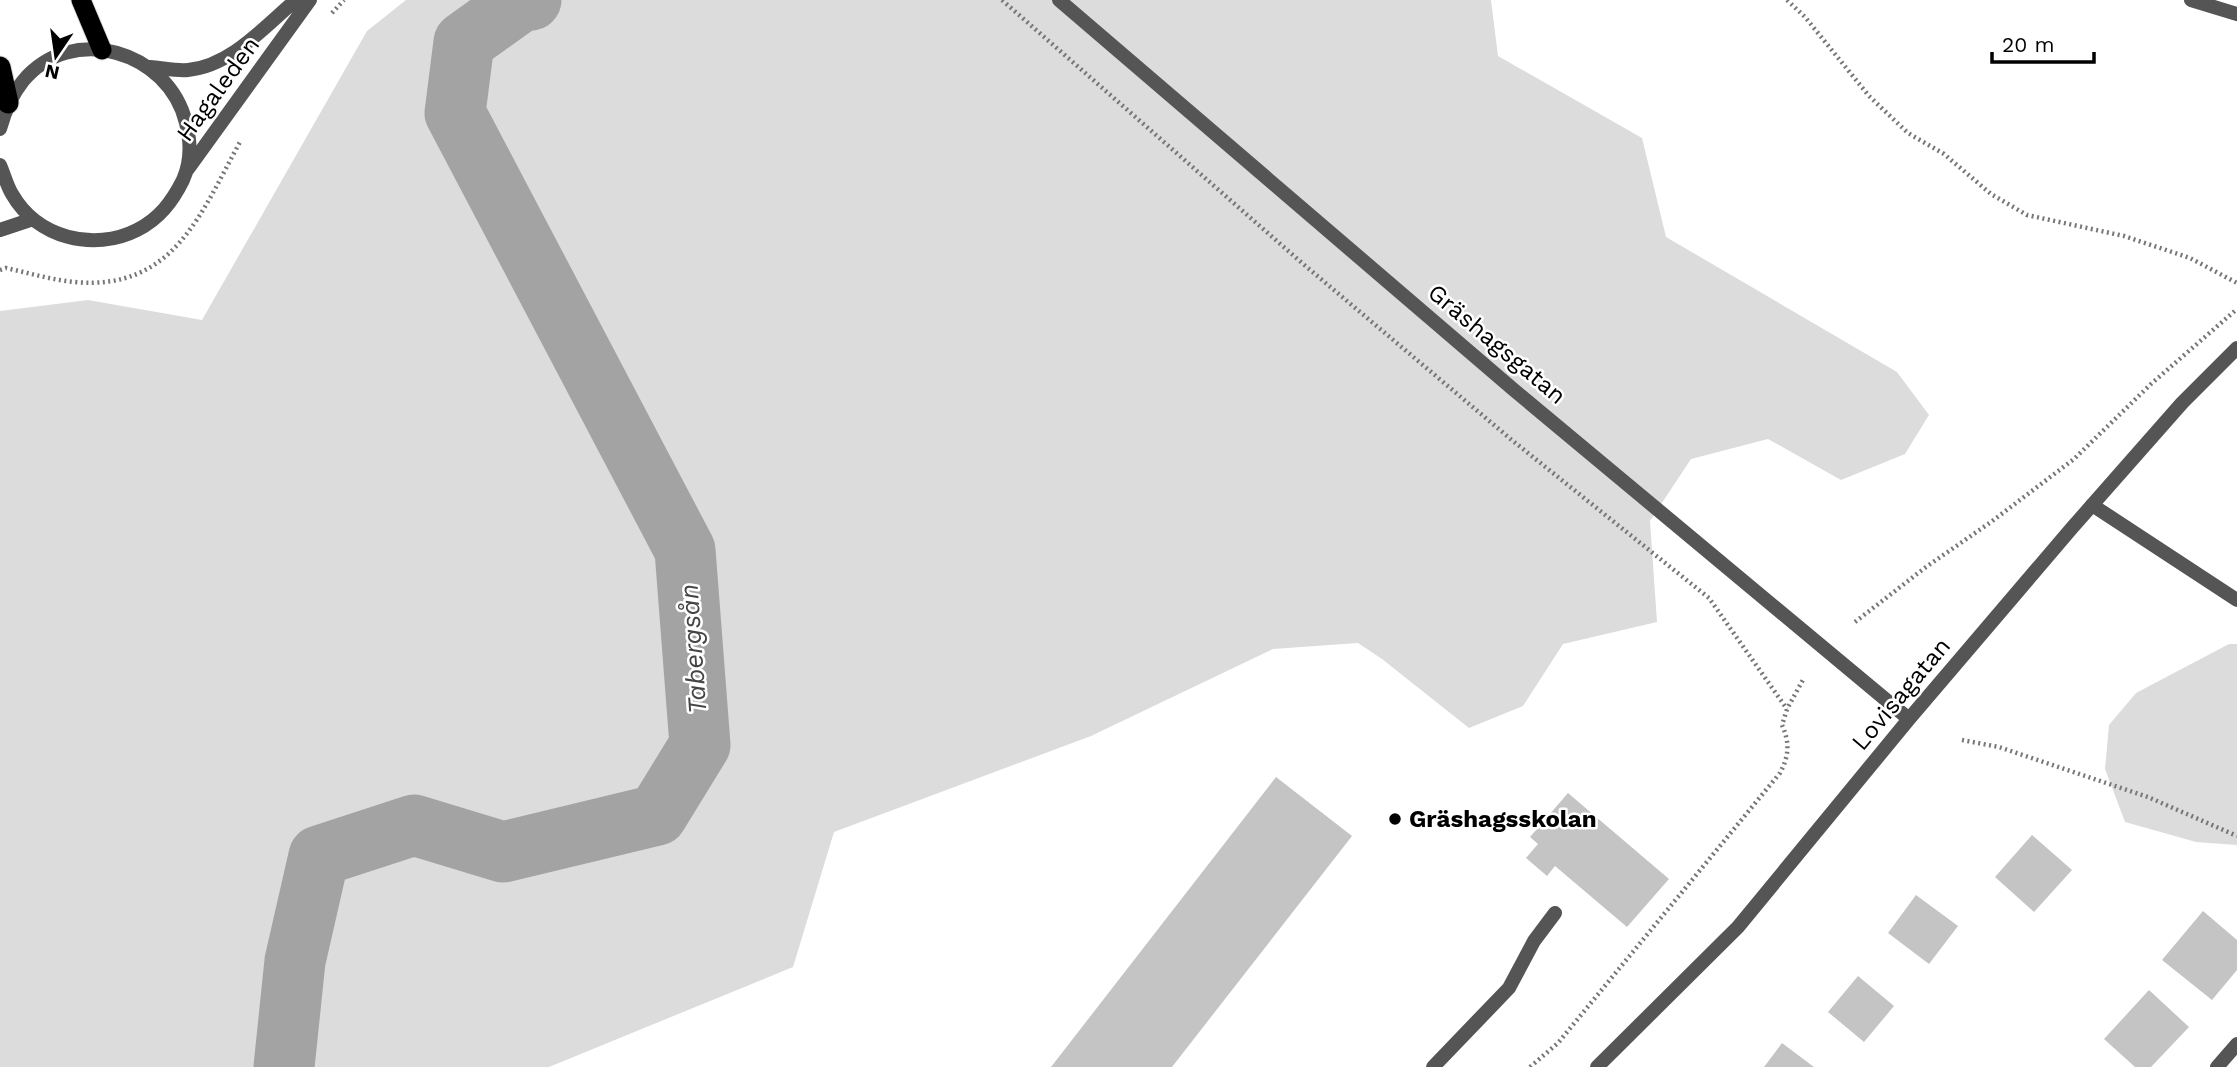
<svg xmlns="http://www.w3.org/2000/svg" width="2237" height="1067" font-family="'Work Sans',sans-serif">
<rect width="100%" height="100%" fill="#fff"/>
<!-- green -->
<path fill="#dcdcdc" d="M 406,0 L 1491,0 L 1498,56 L 1642,138 L 1666,237 L 1897,372 L 1929,415 L 1905,454 L 1841,480 L 1768,439 L 1691,459 L 1650,521 L 1657,622 L 1563,644 L 1523,706 L 1469,728 L 1382,659 L 1358,643 L 1273,649 L 1091,736 L 834,832 L 793,967 L 549,1067 L 0,1067 L 0,311 L 88,300 L 202,320 L 367,31 Z
M 2229,644 L 2237,644 L 2237,845 L 2196,842 L 2125,822 L 2105,769 L 2109,725 L 2136,693 Z"/>
<g fill="none" stroke-linecap="round" stroke-linejoin="round">
<!-- river -->
<path stroke="#a3a3a3" stroke-width="61" d="M 284,1067 L 295,961 L 319,856 L 414,825 L 503,852 L 657,815 L 700,745 L 685,550 L 455,113 L 464,42 L 520,2 L 531,0"/>
</g>
<!-- building -->
<path fill="#c4c4c4" d="M 1276,777 L 1352,836 L 1172,1067 L 1051,1067 Z
M 1568,793 L 1669,879 L 1627,927 L 1555,866 L 1547,876 L 1526,858 L 1538,844 L 1530,837 Z
M 2032,835 L 2072,870 L 2034,912 L 1995,877 Z
M 1916,895 L 1958,926 L 1929,964 L 1888,933 Z
M 2203,911 L 2237,940 L 2237,970 L 2212,1000 L 2162,960 Z
M 1858,976 L 1894,1006 L 1864,1042 L 1828,1012 Z
M 2149,990 L 2189,1027 L 2151,1067 L 2135,1067 L 2104,1039 Z
M 1782,1043 L 1814,1067 L 1764,1067 Z"/>
<g fill="none" stroke-linecap="round" stroke-linejoin="round">
<defs>
<path id="trunk" d="M 81,0 L 102,50"/>
<path id="motorway" d="M 0,67 L 8,103"/>
</defs>
<!-- trunk casing -->
<use href="#trunk" stroke="#dbdbdb" stroke-width="21"/>
<!-- motorway casing -->
<use href="#motorway" stroke="#dbdbdb" stroke-width="23"/>
<!-- path -->
<path stroke="#777" stroke-width="4.5" stroke-dasharray="2 3.5" stroke-linecap="butt" d="M 1002,0 L 1302,263 L 1513,441 L 1709,598 L 1787,709
M 1787,0 L 1805,17 L 1869,96 L 1908,133 L 1944,154 L 1991,194 L 2027,215 L 2124,236 L 2190,258 L 2237,283
M 332,13 L 344,0
M 0,270 L 6,268 C 29,273 52,280 75,282 C 174,291 201,213 240,142
M 1855,622 L 1926,567 L 1991,522 L 2074,459 L 2151,384 L 2237,309
M 1962,740 L 1999,747 L 2148,797 L 2237,836
M 1530,1067 L 1558,1043 L 1780,773 C 1789,756 1790,743 1782,725 L 1787,709 L 1804,678"/>
<!-- service -->
<path stroke="#555" stroke-width="14" d="M 2092,505 L 2237,600
M 1433,1067 L 1509,988 L 1534,941 L 1555,913"/>
<!-- minor -->
<path stroke="#555" stroke-width="14" d="M 2191,0 L 2237,14
M 2217,1067 L 2237,1044"/>
<!-- tertiary -->
<path stroke="#555" stroke-width="14" d="M 1059,0 L 1514,390 L 1909,719
M 150,67 C 163,68 176,71 188,70 C 231,66 265,26 296,0
M 0,129 C 5,111 11,96 23,81 C 72,22 169,51 186,123 C 191,142 191,162 183,180 C 172,202 159,219 137,230 C 94,252 37,238 12,194 C 7,186 4,174 0,165
M 188,169 L 310,0
M 0,230 L 33,219
M 1597,1067 L 1738,927 L 1909,719 L 2071,529 L 2182,403 L 2237,348"/>
<!-- trunk -->
<use href="#trunk" stroke="#000" stroke-width="19"/>
<!-- motorway -->
<use href="#motorway" stroke="#000" stroke-width="21"/>
</g>
<!-- markers -->
<circle fill="#000" stroke="#fff" stroke-width="2.5" cx="1395" cy="819" r="7"/>
<g text-anchor="middle" stroke-width="5" stroke-linejoin="round" paint-order="stroke">
<!-- street labels -->
<g font-size="24" fill="#000" stroke="#fff">
<text transform="translate(218 89) rotate(-54)" y="8">Hagaleden</text>
<text transform="translate(1497 344) rotate(40)" y="8">Gräshagsgatan</text>
<text transform="translate(1901 694) rotate(-50)" y="8">Lovisagatan</text>
</g>
<!-- poi labels -->
<g font-size="24" font-weight="bold" fill="#000" stroke="#fff" text-anchor="start">
<text x="1409" y="827">Gräshagsskolan</text>
</g>
<!-- water labels -->
<g font-size="26" font-style="italic" fill="#444" stroke="#fff">
<text transform="translate(693 649) rotate(-94)" y="9">Tabergsån</text>
</g>
</g>
<!-- north arrow -->
<g transform="translate(56 56) rotate(193)" stroke="#ffffff" stroke-width="5" paint-order="stroke">
<path d="M0-5L12 26L0 18L-12 26Z" fill="#000000"/>
<text y="-10" font-size="19" font-weight="bold" text-anchor="middle" fill="#000000">N</text>
</g>
<!-- scale -->
<path d="M1992 52v10h102v-10" fill="none" stroke="#000000" stroke-width="3.5"/>
<text x="2002" y="52" font-size="21" fill="#000000" stroke="#ffffff" stroke-width="5" paint-order="stroke">20 m</text>
</svg>
